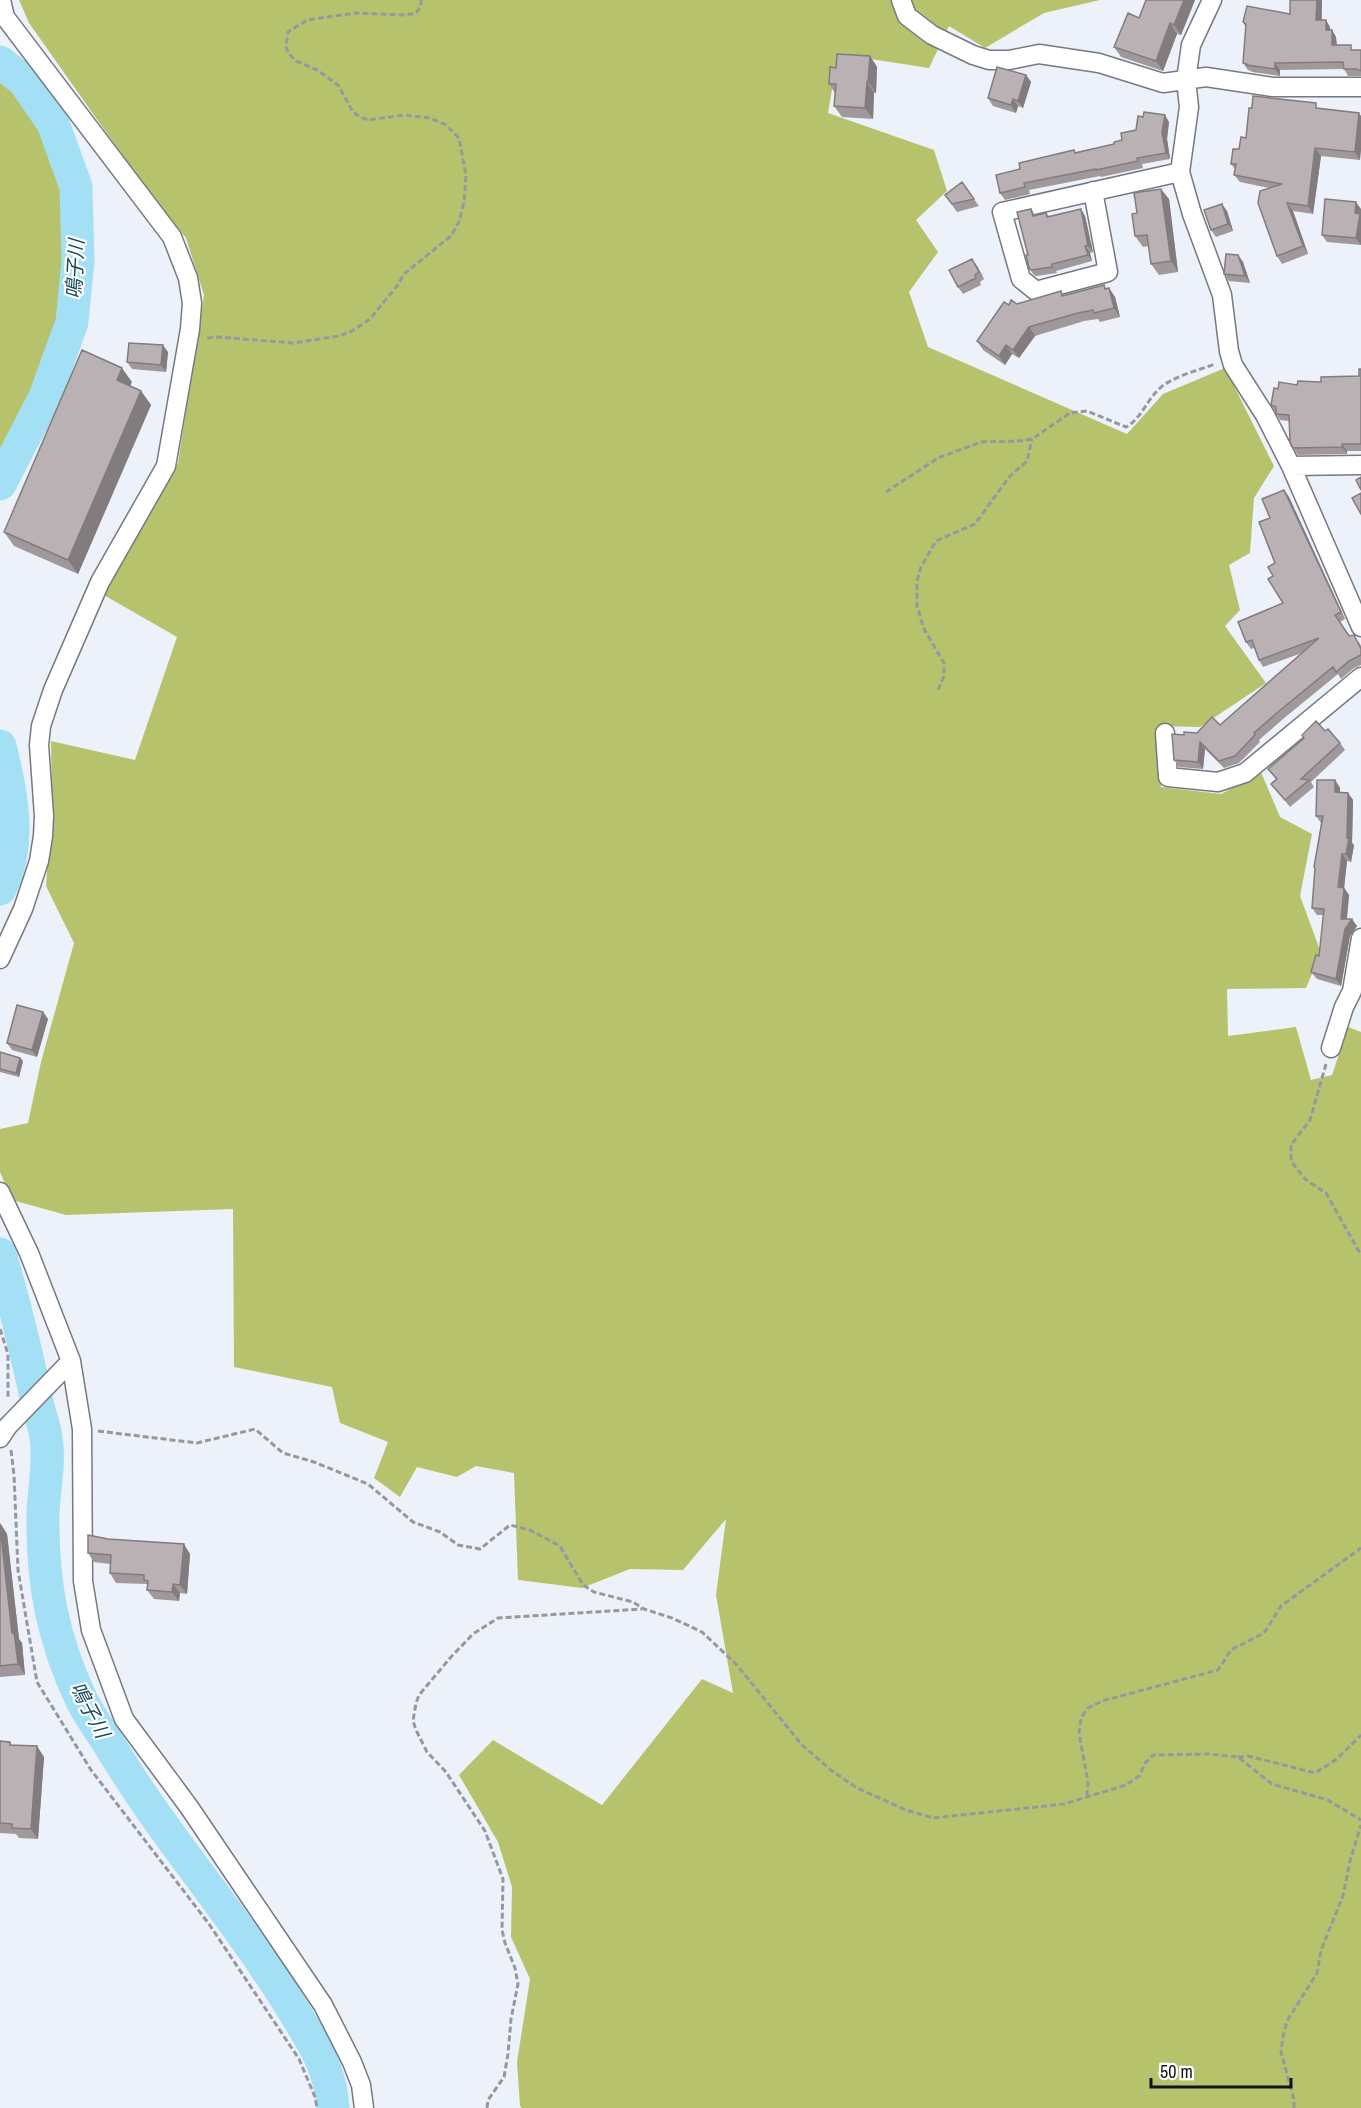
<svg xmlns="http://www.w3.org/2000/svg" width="1361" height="2108" font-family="'Archivo Narrow','Noto Sans JP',sans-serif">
<rect width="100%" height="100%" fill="#edf1fa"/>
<!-- forest -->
<path fill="#b6c36c" d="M 19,0 L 1100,0 L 1044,13 L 985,48 L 949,26 L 929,68 L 838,54 L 828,113 L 934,150 L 947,191 L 916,220 L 938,252 L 909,292 L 928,347 L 1127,434 L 1163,394 L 1225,368 L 1274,466 L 1254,498 L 1250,553 L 1229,565 L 1240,610 L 1225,626 L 1266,683 L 1200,727 L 1159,726 L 1161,787 L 1221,794 L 1261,772 L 1280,817 L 1312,834 L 1300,896 L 1321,953 L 1306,988 L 1227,989 L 1228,1036 L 1296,1027 L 1311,1080 L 1332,1075 L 1348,1027 L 1361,1032 L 1361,2108 L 522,2108 L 520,2106 L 517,2062 L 530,1979 L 511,1937 L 512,1887 L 498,1842 L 459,1775 L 493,1740 L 602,1805 L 702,1679 L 733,1693 L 716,1595 L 726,1519 L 683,1570 L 630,1569 L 582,1588 L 518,1580 L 514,1473 L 476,1466 L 457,1477 L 417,1467 L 400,1497 L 374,1478 L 388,1442 L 340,1423 L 332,1387 L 234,1367 L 233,1209 L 66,1215 L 12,1200 L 0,1172 L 0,1129 L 28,1123 L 41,1062 L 74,943 L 46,886 L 52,802 L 51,741 L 135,760 L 177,637 L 102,594 L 178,463 L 204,295 L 186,238 L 144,186 L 29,23 Z
M 0,78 L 15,90 L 41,128 L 64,190 L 65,261 L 59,319 L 33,392 L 0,456 Z"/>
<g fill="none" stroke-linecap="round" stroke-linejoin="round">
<!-- river -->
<path stroke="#a4e0f5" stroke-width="33" d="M 0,62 L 24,81 L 53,123 L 76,187 L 78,261 L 72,322 L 45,397 L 0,484
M 0,746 C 12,794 22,843 0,889
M 0,1254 C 15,1305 27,1355 38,1406 C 40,1416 45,1427 46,1438 C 50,1463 44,1488 43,1513 C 42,1582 52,1638 82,1701 C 91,1718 102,1733 112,1749 C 164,1836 232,1912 285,1997 C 307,2033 331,2065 333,2108"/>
<defs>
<path id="minor" d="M 901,0 L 907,16 L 932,35 L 973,55 L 989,60 L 1009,60 L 1039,54 L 1099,63 L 1163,83 L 1206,77 L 1273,87 L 1361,87
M 1212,0 L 1191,45 L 1186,80 L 1189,107 L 1180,172 L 1192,214 L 1222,295 L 1229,351 L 1233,365 L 1265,415 L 1291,466 L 1361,627
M 1093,191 L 1108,272 L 1036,291 L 1021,279 L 1002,212 L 1180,172
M 1291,466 L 1361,465
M 1165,733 L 1168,777 L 1218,782 L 1245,773 L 1361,677
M 0,959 L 23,909 L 39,861 L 43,836 L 44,816 L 39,745 L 41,726 L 53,690 L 100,582 L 166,466 L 190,329 L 192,303 L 188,278 L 172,237 L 5,17 L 1,0
M 1331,1048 L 1344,1007 L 1352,991 L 1361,938
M 0,1192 L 29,1253 L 71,1361 L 82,1429 L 83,1581 L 91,1630 L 124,1719 L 189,1807 L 323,2005 L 352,2062 L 361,2085 L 364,2108
M 0,1438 L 8,1426 L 71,1361"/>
</defs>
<!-- minor casing -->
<use href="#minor" stroke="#757981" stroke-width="21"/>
<!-- path -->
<path stroke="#95999f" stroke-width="3" stroke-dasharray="6 3" stroke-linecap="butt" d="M 207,338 L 218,337 L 293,343 L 339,336 L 352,331 L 370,319 L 397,286 L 404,274 L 451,236 L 459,222 L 464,202 L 466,175 L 459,138 L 446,125 L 430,118 L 404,115 L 368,120 L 360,117 L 353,112 L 338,85 L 317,70 L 296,61 L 289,54 L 286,47 L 288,32 L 307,20 L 355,13 L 405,15 L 416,13 L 421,6 L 421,0
M 886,492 L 938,458 L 981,442 L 1020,441 L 1032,439 L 1070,413 L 1087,411 L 1126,427 C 1141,419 1147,400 1159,389 C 1171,377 1199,370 1215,364
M 938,690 L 944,676 L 944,663 L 924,629 L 917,606 L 917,581 L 921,567 L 936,541 L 975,524 L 1009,477 L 1027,461 L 1032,439
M 1326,1064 L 1310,1120 L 1291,1145 L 1291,1161 L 1305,1179 L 1326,1193 L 1361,1255
M 0,1329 L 8,1354 L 8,1399
M 98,1431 L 197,1443 L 255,1429 L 283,1453 L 314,1462 L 368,1484 L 413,1522 L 440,1532 L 458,1545 L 480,1549 L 510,1525 L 530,1530 L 560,1546 L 583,1585 L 594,1592 L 633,1602 L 644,1609 L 672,1618 L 702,1632 L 736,1664 L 802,1745 L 832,1771 L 857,1788 L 906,1810 L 933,1818 L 1064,1804 L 1126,1785 L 1139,1776 L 1146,1762 L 1153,1755 L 1209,1754 L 1238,1757 L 1272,1784 L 1328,1800 L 1361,1820
M 11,1450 L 14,1475 L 18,1570 L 37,1682 L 91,1770 L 209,1924 L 299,2059 L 315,2097 L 317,2108
M 1238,1757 L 1248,1756 L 1315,1773 L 1337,1759 L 1361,1735
M 1087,1796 L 1088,1782 L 1079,1733 L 1081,1718 L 1088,1708 L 1102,1701 L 1218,1670 L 1231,1650 L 1264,1633 L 1281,1606 L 1361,1548
M 487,2108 L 488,2100 L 504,2077 L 508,2054 L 511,2019 L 518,1984 L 515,1968 L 505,1943 L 502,1930 L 503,1879 L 485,1831 L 446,1772 L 427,1752 L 416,1730 L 413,1721 L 416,1703 L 419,1695 L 451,1657 L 473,1634 L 498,1618 L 642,1609
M 1294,2108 L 1294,2100 L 1281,2052 L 1283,2036 L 1287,2021 L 1317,1973 L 1321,1950 L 1343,1896 L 1350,1861 L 1361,1825"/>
<!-- minor -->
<use href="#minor" stroke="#fff" stroke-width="18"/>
</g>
<!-- wall -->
<path fill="#a0989b" d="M 1146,0 L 1195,0 L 1181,35 L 1177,34 L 1163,71 L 1121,57 L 1114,47 L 1139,18 Z
M 1290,0 L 1322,0 L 1322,20 L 1330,27 L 1330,30 L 1332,30 L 1336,37 L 1337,45 L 1354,50 L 1361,50 L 1361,76 L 1348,76 L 1344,69 L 1280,70 L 1280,76 L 1252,72 L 1251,71 L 1248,70 L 1243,63 L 1246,28 L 1243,22 L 1290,14 Z
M 870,56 L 877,67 L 876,93 L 874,93 L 873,119 L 842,117 L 834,106 L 835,93 L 829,84 L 836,68 Z
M 1026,75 L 1031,82 L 1023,108 L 1018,106 L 1016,113 L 993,106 L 988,98 Z
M 1320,108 L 1359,113 L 1360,160 L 1321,156 L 1313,214 L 1293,211 L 1308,254 L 1282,264 L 1277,256 L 1269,188 L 1240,182 L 1234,175 L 1235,169 L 1231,164 L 1246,138 Z
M 1169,122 L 1167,139 L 1170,159 L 1142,164 L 1143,168 L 1101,177 L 1100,176 L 1029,190 L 1030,194 L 1005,200 L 1000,193 L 1020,169 L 1076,152 L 1114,144 Z
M 962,182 L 979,206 L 957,212 L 945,195 Z
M 1169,199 L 1178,272 L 1159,275 L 1151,264 L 1149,246 L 1143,247 L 1135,236 L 1137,213 Z
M 1031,209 L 1035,215 L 1046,213 L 1049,216 L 1085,216 L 1093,252 L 1090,253 L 1092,261 L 1056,271 L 1057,273 L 1036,276 L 1034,275 L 1029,268 L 1028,255 Z
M 1361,209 L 1361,245 L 1327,242 L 1322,235 Z
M 1227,211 L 1233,231 L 1216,237 L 1211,230 Z
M 1238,255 L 1243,262 L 1250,283 L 1229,281 L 1224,274 Z
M 972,259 L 977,266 L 984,279 L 980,282 L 981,285 L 963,294 L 958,287 Z
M 1104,285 L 1106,289 L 1109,288 L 1115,297 L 1120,317 L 1100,322 L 1098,319 L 1084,321 L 1035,336 L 1019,358 L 1012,354 L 1005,365 L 983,350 L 977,341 L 1017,304 L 1061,291 L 1064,296 Z
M 168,352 L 166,372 L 132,369 L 127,362 Z
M 1361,369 L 1361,451 L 1347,451 L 1347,454 L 1298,455 L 1293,448 L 1289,421 L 1280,420 L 1271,405 L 1278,389 L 1297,385 L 1359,376 Z
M 132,382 L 130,386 L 141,391 L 151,405 L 78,574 L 14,546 L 4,532 Z
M 1284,490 L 1289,497 L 1345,619 L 1340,622 L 1350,636 L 1359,642 L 1361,646 L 1361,665 L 1354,668 L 1341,679 L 1338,674 L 1283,719 L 1259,740 L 1260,742 L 1239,763 L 1224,768 L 1205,749 L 1203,769 L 1179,767 L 1174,760 L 1184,735 L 1197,733 L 1220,725 L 1302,653 L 1263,667 L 1259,660 L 1254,648 L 1251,649 L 1246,642 L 1283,603 L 1273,576 L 1275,563 L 1270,518 Z
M 1325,731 L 1340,743 L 1345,750 L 1311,782 L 1314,787 L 1290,807 L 1271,784 L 1276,779 L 1268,769 Z
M 1335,780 L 1340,788 L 1340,793 L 1348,793 L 1353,800 L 1352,843 L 1354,845 L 1351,862 L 1347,861 L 1344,888 L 1349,895 L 1347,919 L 1357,926 L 1350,936 L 1341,986 L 1317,979 L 1311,972 L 1319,956 L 1324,915 L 1317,915 L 1312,908 L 1315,869 L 1314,867 L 1321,823 L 1316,816 Z
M 43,1012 L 48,1019 L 37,1057 L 12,1050 L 7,1043 Z
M 0,1052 L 20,1058 L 23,1061 L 19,1077 L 0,1072 Z
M 0,1523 L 7,1534 L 19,1639 L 22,1643 L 25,1675 L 0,1677 Z
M 88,1553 L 190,1554 L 187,1594 L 180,1593 L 179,1601 L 154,1599 L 147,1590 L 148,1586 L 147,1584 L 116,1583 L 110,1573 L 110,1564 L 94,1562 Z
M 0,1741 L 10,1742 L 12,1745 L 44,1757 L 38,1839 L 19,1838 L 16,1834 L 0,1833 Z"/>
<!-- shaded-wall -->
<path fill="#827c7e" d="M 1184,0 L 1195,0 L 1181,35 L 1174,25 Z
M 1317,0 L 1322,0 L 1321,27 L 1316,20 Z
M 1326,20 L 1330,27 L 1331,37 L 1326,30 Z
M 1170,23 L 1177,34 L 1163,71 L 1156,61 Z
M 1332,30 L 1336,37 L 1337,52 L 1332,45 Z
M 870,56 L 877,67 L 876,93 L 868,82 Z
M 1275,63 L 1280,70 L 1280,76 L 1275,69 Z
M 1026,75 L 1031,82 L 1023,108 L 1018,101 Z
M 867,82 L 874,93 L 873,119 L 865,108 Z
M 1013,99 L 1018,106 L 1016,113 L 1011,105 Z
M 1359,113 L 1361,116 L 1361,151 L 1360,160 L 1355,152 Z
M 1165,115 L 1169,122 L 1167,139 L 1170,159 L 1166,153 L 1162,132 Z
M 1315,148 L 1321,156 L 1313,214 L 1308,206 Z
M 1161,189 L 1169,199 L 1178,272 L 1171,261 Z
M 1356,202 L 1361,209 L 1361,245 L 1356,238 L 1355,213 Z
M 1287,203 L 1293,211 L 1308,254 L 1303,246 Z
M 1222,204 L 1227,211 L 1233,231 L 1228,224 Z
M 1081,209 L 1085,216 L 1093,252 L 1088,246 Z
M 1085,246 L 1090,253 L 1092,261 L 1088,255 Z
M 1238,255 L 1243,262 L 1250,283 L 1245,276 Z
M 972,259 L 977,266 L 984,279 L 979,272 Z
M 1109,288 L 1115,297 L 1120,317 L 1114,308 Z
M 1029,327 L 1035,336 L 1019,358 L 1013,350 Z
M 163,345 L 168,352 L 166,372 L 161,365 Z
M 1006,345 L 1012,354 L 1005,365 L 999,356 Z
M 122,368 L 132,382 L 126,394 L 117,380 Z
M 141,391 L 151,405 L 78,574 L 68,560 Z
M 1342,444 L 1347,451 L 1347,454 L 1342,447 Z
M 1284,490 L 1289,497 L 1345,619 L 1341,612 Z
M 1200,742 L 1205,749 L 1203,769 L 1198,762 Z
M 1335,780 L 1340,788 L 1340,800 L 1335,792 Z
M 1348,793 L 1353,800 L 1352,843 L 1354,845 L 1351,862 L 1346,854 Z
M 1342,854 L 1347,861 L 1344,888 L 1349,895 L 1346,926 L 1341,919 L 1338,887 Z
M 1352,919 L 1357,926 L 1350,936 L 1341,986 L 1336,979 L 1345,929 Z
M 43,1012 L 48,1019 L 37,1057 L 32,1050 Z
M 20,1058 L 23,1061 L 19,1077 L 16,1073 Z
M 0,1523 L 7,1534 L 19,1639 L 22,1643 L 25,1675 L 18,1664 L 12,1633 Z
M 184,1544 L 190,1554 L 187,1594 L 180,1585 Z
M 173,1584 L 180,1593 L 179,1601 L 172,1592 Z
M 37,1746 L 44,1757 L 38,1839 L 31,1829 Z"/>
<!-- building -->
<path fill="#bab1b4" stroke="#827c7e" stroke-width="1.5" d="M 1146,0 L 1184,0 L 1174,25 L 1170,23 L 1156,61 L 1114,47 L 1128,13 L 1139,18 Z
M 1290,0 L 1317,0 L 1316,20 L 1326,20 L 1326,30 L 1332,30 L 1332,45 L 1351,45 L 1351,50 L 1361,50 L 1361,71 L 1357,69 L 1344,69 L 1343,62 L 1275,63 L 1275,69 L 1247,65 L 1247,64 L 1243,63 L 1246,24 L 1243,22 L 1247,6 L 1290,14 Z
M 837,54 L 870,56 L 868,82 L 867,82 L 865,108 L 834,106 L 836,84 L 829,84 L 830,67 L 836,68 Z
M 997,67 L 1026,75 L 1018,101 L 1013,99 L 1011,105 L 988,98 Z
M 1253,96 L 1316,103 L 1316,108 L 1359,113 L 1355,152 L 1315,148 L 1308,206 L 1287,203 L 1303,246 L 1277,256 L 1258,203 L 1260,191 L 1282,184 L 1234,175 L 1236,164 L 1231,164 L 1233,149 L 1239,149 L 1241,137 L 1246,138 L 1249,108 L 1252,108 Z
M 1144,112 L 1165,115 L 1162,132 L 1166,153 L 1137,158 L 1138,161 L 1096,170 L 1096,169 L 1024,183 L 1025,187 L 1000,193 L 996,175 L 1020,169 L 1019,163 L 1074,150 L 1075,153 L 1114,144 L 1114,142 L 1122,140 L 1121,133 L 1136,130 L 1138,116 L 1143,117 Z
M 962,182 L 974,199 L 952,204 L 945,195 Z
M 1161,189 L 1171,261 L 1151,264 L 1147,235 L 1135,236 L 1132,214 L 1137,213 L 1134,193 Z
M 1325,199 L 1356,202 L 1355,213 L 1360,214 L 1356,238 L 1322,235 Z
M 1222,204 L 1228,224 L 1211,230 L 1204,210 Z
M 1031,209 L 1033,216 L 1046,213 L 1047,217 L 1081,209 L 1088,246 L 1085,246 L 1088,255 L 1052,264 L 1052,267 L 1031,270 L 1029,268 L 1026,255 L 1028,255 L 1017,212 Z
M 1226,254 L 1238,255 L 1245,276 L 1224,274 Z
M 972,259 L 979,272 L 975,275 L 976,278 L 958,287 L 949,270 Z
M 1104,285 L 1105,289 L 1109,288 L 1114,308 L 1094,313 L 1093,310 L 1078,313 L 1029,327 L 1013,350 L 1006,345 L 999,356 L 977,341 L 1004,302 L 1009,305 L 1011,300 L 1017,304 L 1061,291 L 1062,296 Z
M 129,343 L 163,345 L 161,365 L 127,362 Z
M 82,350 L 122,368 L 117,380 L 141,391 L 68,560 L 4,532 Z
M 1359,369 L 1361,369 L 1361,444 L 1342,444 L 1342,447 L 1293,448 L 1290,442 L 1289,415 L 1276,414 L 1276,407 L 1271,405 L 1274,388 L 1278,389 L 1279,382 L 1297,385 L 1298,381 L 1321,382 L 1321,377 L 1359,376 Z
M 1361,477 L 1361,490 L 1356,480 Z
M 1284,490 L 1341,612 L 1335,615 L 1349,636 L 1354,635 L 1361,649 L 1361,655 L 1349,661 L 1336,672 L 1333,667 L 1278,712 L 1254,733 L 1255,735 L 1235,756 L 1219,761 L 1200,742 L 1198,762 L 1174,760 L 1172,734 L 1184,735 L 1184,732 L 1197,733 L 1212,717 L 1220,725 L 1319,638 L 1259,660 L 1252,640 L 1246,642 L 1238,622 L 1283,603 L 1268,579 L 1273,576 L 1268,567 L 1275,563 L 1259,522 L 1270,518 L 1262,499 Z
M 1361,493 L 1361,514 L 1352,498 Z
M 1316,721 L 1325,731 L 1328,729 L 1340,743 L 1301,779 L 1309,780 L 1285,800 L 1271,784 L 1277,779 L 1268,769 L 1304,738 L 1302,735 Z
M 1317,780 L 1335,780 L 1335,792 L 1348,793 L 1347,838 L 1349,838 L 1346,854 L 1342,854 L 1338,887 L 1344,888 L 1341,919 L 1352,919 L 1345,929 L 1336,979 L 1311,972 L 1316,955 L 1319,956 L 1324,909 L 1312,908 L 1315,868 L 1314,867 L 1323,816 L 1316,816 Z
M 17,1005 L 43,1012 L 32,1050 L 7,1043 Z
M 0,1052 L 20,1058 L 16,1073 L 0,1069 Z
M 0,1526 L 12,1633 L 14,1632 L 18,1664 L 0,1666 Z
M 88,1535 L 108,1539 L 184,1544 L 180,1585 L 173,1584 L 172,1592 L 147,1590 L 148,1581 L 144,1580 L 144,1575 L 110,1573 L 111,1555 L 88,1553 Z
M 0,1741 L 10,1742 L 10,1745 L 37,1746 L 31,1829 L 12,1828 L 12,1824 L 0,1823 Z"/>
<g text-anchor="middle" stroke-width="4.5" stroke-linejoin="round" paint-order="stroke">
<!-- water labels -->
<g font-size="20" font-style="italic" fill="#194958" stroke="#fff">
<text transform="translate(75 269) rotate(-87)" y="7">鳴子川</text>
<text transform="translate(90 1710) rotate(62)" y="7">鳴子川</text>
</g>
</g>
<!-- scale -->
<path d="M1151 2078v9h140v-9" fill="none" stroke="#111315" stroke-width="3"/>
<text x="1160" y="2078" font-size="18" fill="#111315" stroke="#ffffff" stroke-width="4.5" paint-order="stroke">50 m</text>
</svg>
